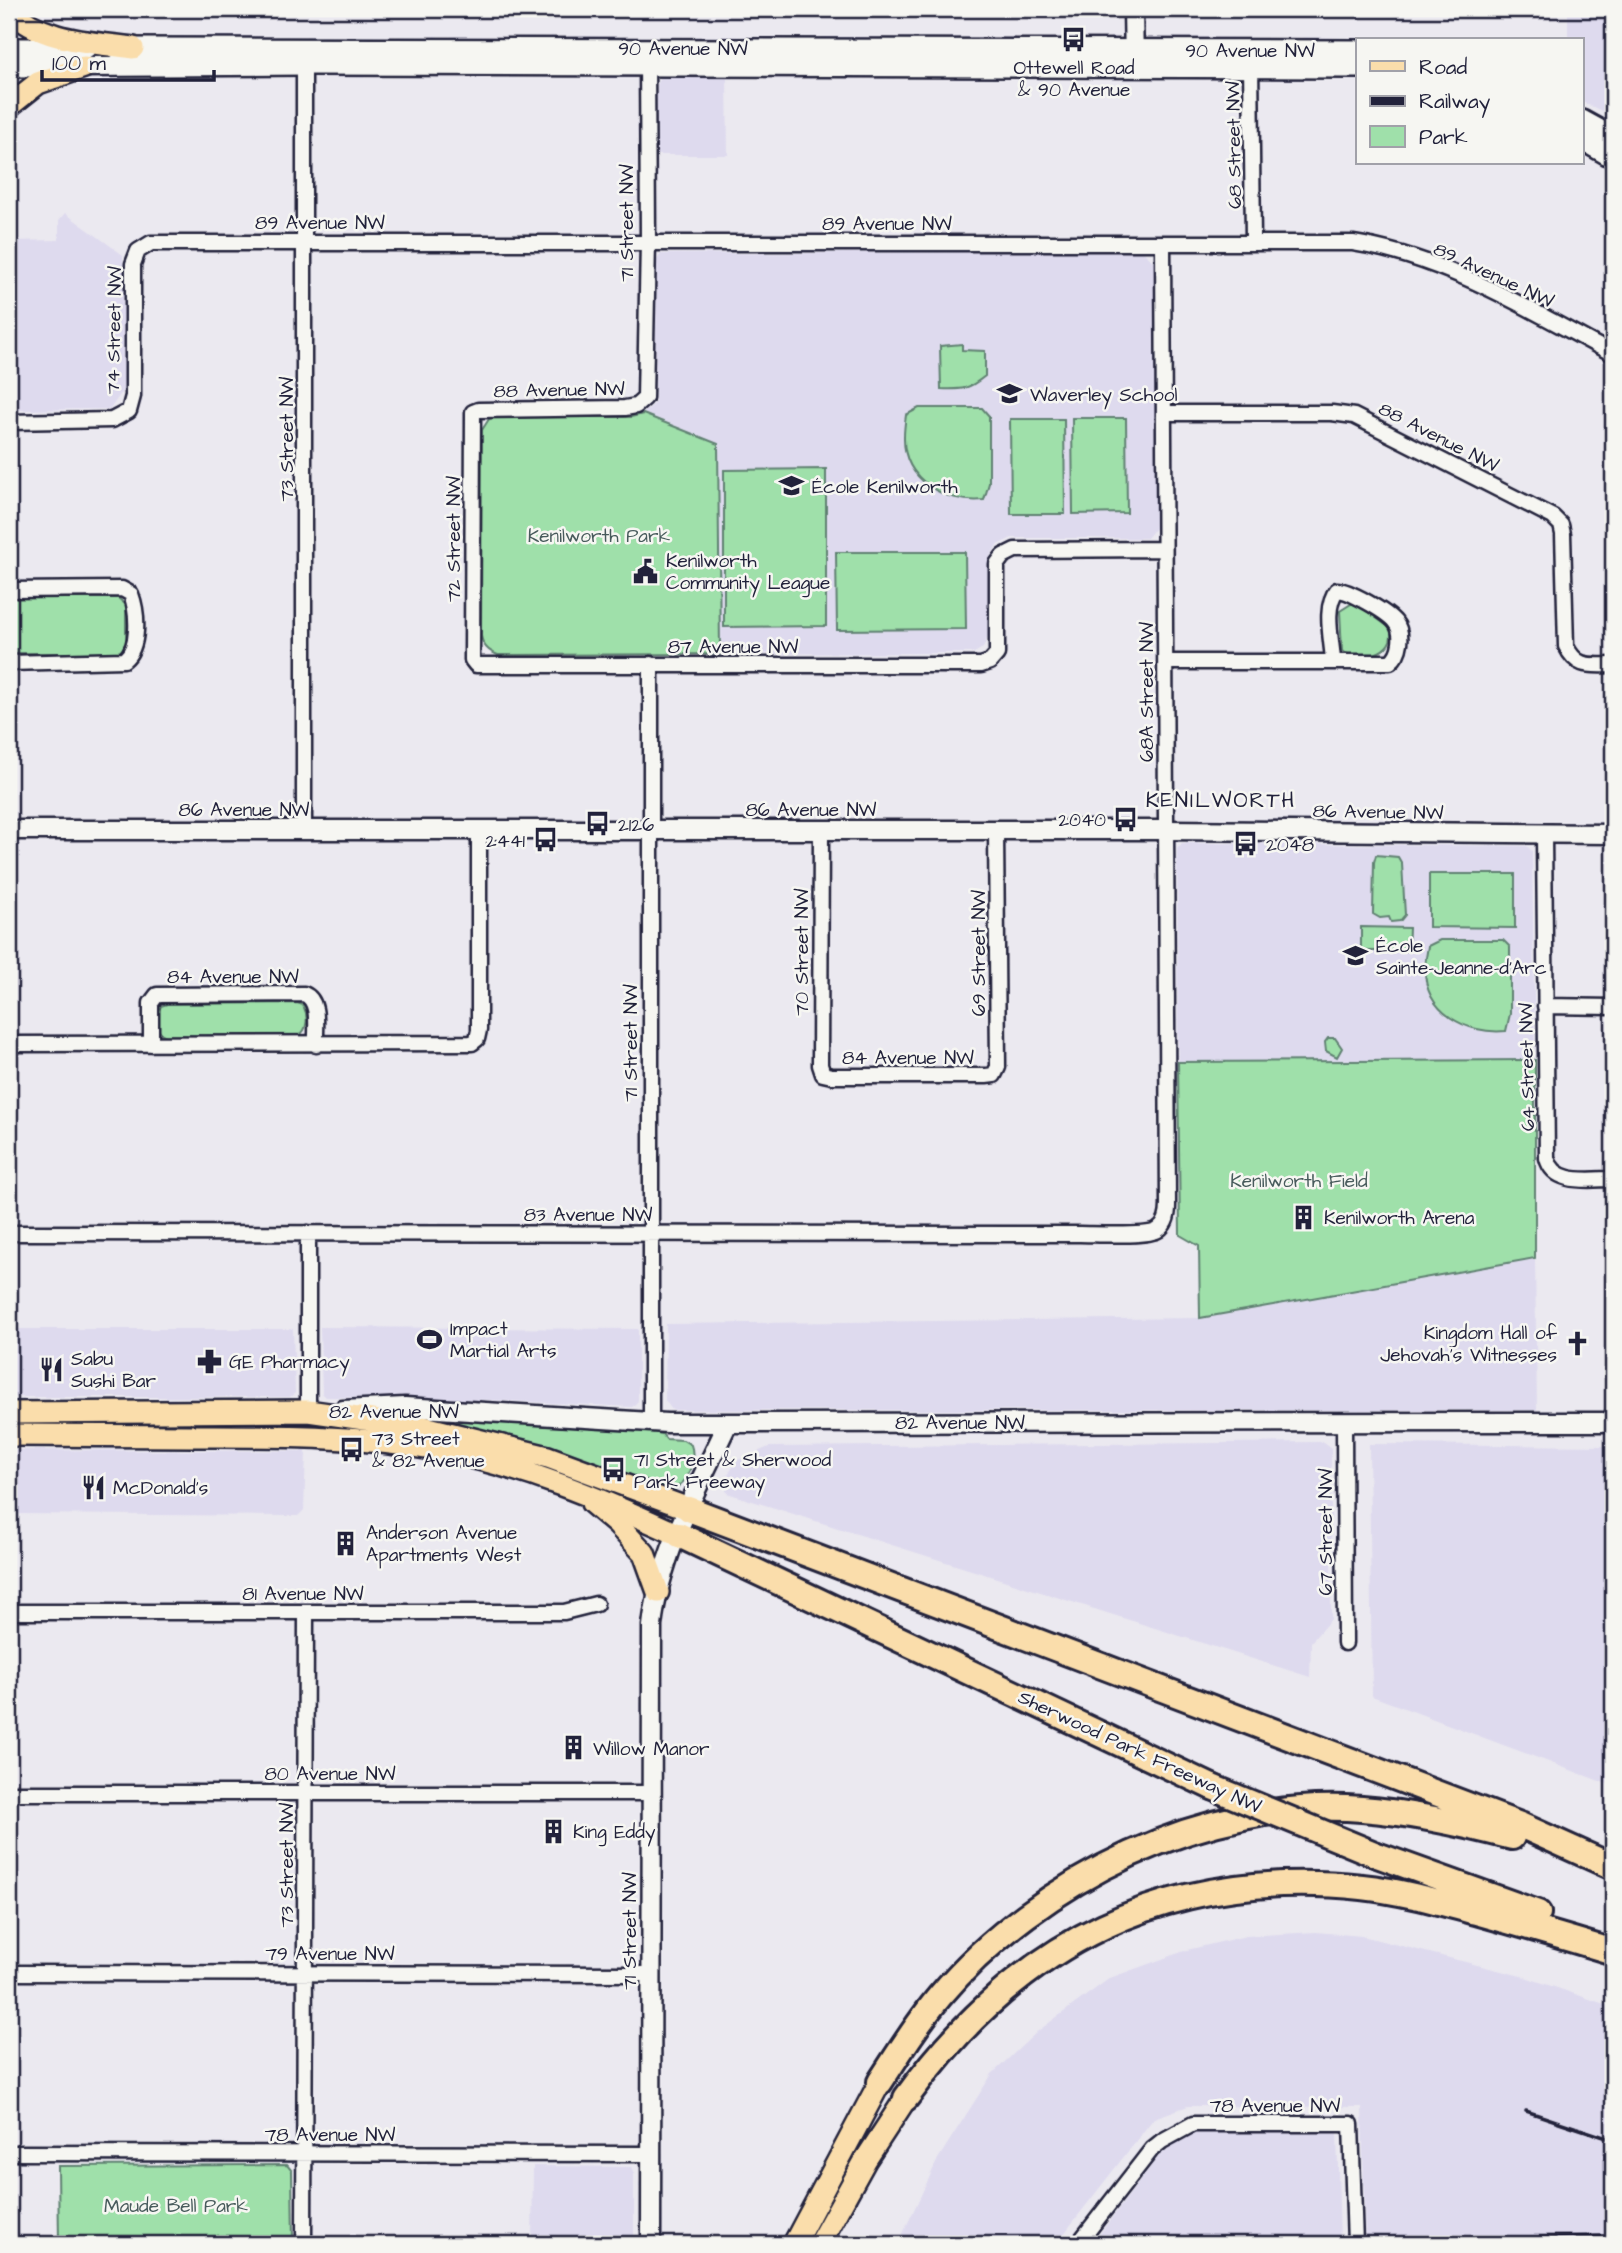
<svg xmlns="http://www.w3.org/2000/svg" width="1622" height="2253" font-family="'Architects Daughter',sans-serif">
<rect width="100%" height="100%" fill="#ebe9f0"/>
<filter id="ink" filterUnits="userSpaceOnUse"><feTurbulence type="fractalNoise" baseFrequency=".0143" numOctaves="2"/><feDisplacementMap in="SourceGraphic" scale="14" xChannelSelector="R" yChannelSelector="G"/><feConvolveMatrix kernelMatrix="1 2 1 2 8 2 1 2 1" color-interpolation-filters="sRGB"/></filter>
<g filter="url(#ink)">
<!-- built -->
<path fill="#dedaee" d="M 1568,9 L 1613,9 L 1613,116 L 1582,102 L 1582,40 L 1568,40 Z
M 717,72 L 727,78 L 728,155 L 657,155 L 657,85 L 662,75 Z
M 65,213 L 123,255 L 124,389 L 110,409 L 9,410 L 9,241 L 59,240 L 59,220 Z
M 1142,251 L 1154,262 L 1156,527 L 1147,538 L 1012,538 L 997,545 L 988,560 L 988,637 L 983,648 L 974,653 L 720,654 L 718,444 L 643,414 L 655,403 L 657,260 L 661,254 Z
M 1182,843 L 1527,846 L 1532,851 L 1535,1060 L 1178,1062 L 1177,849 Z
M 1535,1258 L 1537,1410 L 672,1410 L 665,1400 L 666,1324 L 1200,1318 Z
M 320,1327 L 638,1329 L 638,1401 L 632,1407 L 488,1400 L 326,1397 L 322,1393 Z
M 9,1329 L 293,1329 L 295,1393 L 290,1397 L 9,1397 Z
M 1323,1442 L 1331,1448 L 1331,1619 L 1311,1642 L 1310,1677 L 727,1493 L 723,1481 L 738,1460 L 769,1447 Z
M 1369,1444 L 1613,1446 L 1613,1786 L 1372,1696 Z
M 9,1450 L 306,1451 L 304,1510 L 298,1516 L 9,1514 Z
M 1316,1932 L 1362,1936 L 1525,1977 L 1613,2007 L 1613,2244 L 1365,2244 L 1362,2107 L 1188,2106 L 1154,2118 L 1056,2244 L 898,2244 L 938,2159 L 992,2074 L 1038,2031 L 1110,1978 L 1187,1950 L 1246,1936 Z
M 1337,2131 L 1340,2244 L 1092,2244 L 1157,2158 L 1178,2139 L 1197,2132 Z
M 533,2166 L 631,2167 L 634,2173 L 634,2244 L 532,2244 Z"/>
<!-- green -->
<path fill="#9fe0aa" stroke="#608172" stroke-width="2" d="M 962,344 L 962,350 L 985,351 L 985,376 C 969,389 963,390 941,389 L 940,346 Z
M 919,408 L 982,408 L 989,416 L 989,483 L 984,500 C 946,504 903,480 904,437 C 904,430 905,422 906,415 Z
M 643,414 L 718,444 L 720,654 L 498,655 C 488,651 483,646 481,636 L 482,430 L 489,419 L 495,417 L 631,417 Z
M 1072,418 L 1126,418 L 1127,513 L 1073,514 Z
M 1010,419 L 1064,419 L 1065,514 L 1011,514 Z
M 826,469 L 826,626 L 724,627 L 724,470 Z
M 965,552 L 966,629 L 837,630 L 836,552 Z
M 9,598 L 118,598 L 126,605 L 126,645 L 119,653 L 9,653 Z
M 1351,604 L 1357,604 L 1390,628 C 1398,655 1359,661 1342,651 L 1340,611 Z
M 1376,855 L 1398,857 L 1402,864 L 1405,915 L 1400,921 L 1391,922 L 1389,917 L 1380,918 L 1373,914 L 1374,862 Z
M 1429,874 L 1515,874 L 1515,928 L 1429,927 Z
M 1361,927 L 1409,928 L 1408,951 L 1361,951 Z
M 1440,940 L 1503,940 L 1510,947 L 1510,1014 L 1506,1031 C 1467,1035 1424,1012 1425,968 C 1425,961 1427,953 1428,946 Z
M 297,1003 L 303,1005 C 308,1015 309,1030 298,1036 L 166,1036 C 154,1032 156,1016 161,1006 L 167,1004 Z
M 1328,1038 L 1335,1038 L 1342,1048 L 1337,1057 L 1326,1051 L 1325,1042 Z
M 1535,1060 L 1535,1258 L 1200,1318 L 1199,1246 L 1180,1235 L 1178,1062 Z
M 406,1414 L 641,1430 L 662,1434 L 666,1439 L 683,1440 L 691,1445 C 695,1455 691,1471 685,1480 C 681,1485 676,1486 672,1493 L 503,1434 Z
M 287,2165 L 292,2171 L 293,2244 L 59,2244 L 58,2166 Z"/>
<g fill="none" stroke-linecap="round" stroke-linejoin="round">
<defs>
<path id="minor" d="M 647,56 L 648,241 L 645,398 L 636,406 L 625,408 L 478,410 L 473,412 L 472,660 L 476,665 L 981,665 L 990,662 L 997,654 L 997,564 L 1003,556 L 1015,550 L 1164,549
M 304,57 L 304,829
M 1251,61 L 1253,241
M 1164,413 L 1332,413 L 1354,416 L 1553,517 L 1561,525 L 1563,534 L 1566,646 C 1577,669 1590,665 1613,665
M 9,422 L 112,420 L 129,411 L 133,396 L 133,264 L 138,251 L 151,243 L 1353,243 C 1445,257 1532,311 1613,354
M 9,590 L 122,589 L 131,594 C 138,613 140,647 124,660 L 9,663
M 1166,662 L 1390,662 C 1401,654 1404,633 1395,622 C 1387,612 1349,590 1337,590 C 1323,607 1332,640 1333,661
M 821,830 L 820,1065 L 823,1074 L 832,1076 L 986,1076 L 994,1075 L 998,1067 L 996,830
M 1544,834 L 1547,1158 C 1554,1186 1590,1179 1613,1179
M 1545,1006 L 1613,1007
M 9,1044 L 472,1043 L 477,1039 L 479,1030 L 479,830
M 151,1044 L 151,1003 L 157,995 L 304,994 C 321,1001 315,1029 316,1045
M 9,1233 L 1080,1234 C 1095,1234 1148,1237 1158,1230 C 1167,1224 1168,1214 1168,1205 L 1163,243
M 308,1233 L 308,1411
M 1344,1421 L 1345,1643
M 651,1422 L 651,664
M 9,1612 L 564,1612 L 596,1604
M 9,1793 L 651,1793
M 9,1973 L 651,1974
M 9,2153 L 651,2154
M 304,2244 L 306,1612
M 1078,2244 L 1152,2149 L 1162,2141 L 1193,2124 L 1351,2124 L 1355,2244"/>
<path id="tertiary" d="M 1133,9 L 1134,63
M 9,830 L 1166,830 L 1613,834
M 343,1410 L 405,1407 L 667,1423 L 1613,1422
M 651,2244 L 652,1626 C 660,1555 698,1487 728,1423"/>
<path id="secondary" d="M 9,48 L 86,48
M 116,48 L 1358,50
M 9,67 L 304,65 L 1358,68
M 1582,120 L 1613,137
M 1582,140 L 1613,158"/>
<path id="primary" d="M 9,9 C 42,42 90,42 133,48
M 9,106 L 38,83 L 84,67
M 9,1413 L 308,1411 L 428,1428 L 548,1457 L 689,1509
M 9,1435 C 71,1435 133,1436 195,1436 C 279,1436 355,1435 438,1450 C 523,1466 601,1499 679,1535
M 592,1503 L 617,1524 L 644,1553 L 658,1592
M 794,2244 L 880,2082
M 819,2244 L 866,2159 L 906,2098"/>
<path id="motorway" d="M 689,1509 L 1520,1825 L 1613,1867
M 679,1535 L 1212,1787
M 1377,1855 L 1538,1913
M 880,2082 C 899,2053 917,2023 940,1996 C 1039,1879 1207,1797 1362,1809 C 1413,1813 1463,1824 1512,1837
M 906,2098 C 1020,1941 1167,1867 1362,1887 C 1400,1891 1439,1902 1476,1912 C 1522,1925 1568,1938 1613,1952"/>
</defs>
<!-- minor casing -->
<use href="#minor" stroke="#22223b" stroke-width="19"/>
<!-- tertiary casing -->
<use href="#tertiary" stroke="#22223b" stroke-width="23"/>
<!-- secondary casing -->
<use href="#secondary" stroke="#22223b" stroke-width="24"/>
<!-- primary casing -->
<use href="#primary" stroke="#22223b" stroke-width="26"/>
<!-- motorway casing -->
<use href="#motorway" stroke="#22223b" stroke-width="30"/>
<!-- minor -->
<use href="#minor" stroke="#f6f6f2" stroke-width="14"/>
<!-- tertiary -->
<use href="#tertiary" stroke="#f6f6f2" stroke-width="18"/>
<!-- secondary -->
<use href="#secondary" stroke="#f6f6f2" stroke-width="19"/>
<!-- primary -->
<use href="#primary" stroke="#faddab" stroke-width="21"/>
<!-- motorway -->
<use href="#motorway" stroke="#faddab" stroke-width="24"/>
<!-- rail -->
<path stroke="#22223b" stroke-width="3.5" d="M 1526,2111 L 1613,2140
M 1426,2240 L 1613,2236"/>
<defs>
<path id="motorway-bridge" d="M 1212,1787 L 1377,1855"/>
</defs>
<!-- motorway-bridge casing -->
<use href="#motorway-bridge" stroke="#22223b" stroke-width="30" stroke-linecap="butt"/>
<!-- motorway-bridge -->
<use href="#motorway-bridge" stroke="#faddab" stroke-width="24"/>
</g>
</g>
<!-- icons -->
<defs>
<symbol id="bus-bare" viewBox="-9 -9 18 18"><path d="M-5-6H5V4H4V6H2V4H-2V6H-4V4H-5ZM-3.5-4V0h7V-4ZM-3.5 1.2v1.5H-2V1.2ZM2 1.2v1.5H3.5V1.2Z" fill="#22223b" stroke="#f6f6f2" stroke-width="2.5" paint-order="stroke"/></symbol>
<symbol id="school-bare" viewBox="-9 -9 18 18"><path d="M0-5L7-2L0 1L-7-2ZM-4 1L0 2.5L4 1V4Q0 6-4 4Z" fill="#22223b" stroke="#f6f6f2" stroke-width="2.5" paint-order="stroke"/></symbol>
<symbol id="civic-bare" viewBox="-9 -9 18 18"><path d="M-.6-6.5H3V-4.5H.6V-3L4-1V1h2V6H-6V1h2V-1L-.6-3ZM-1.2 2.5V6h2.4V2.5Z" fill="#22223b" stroke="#f6f6f2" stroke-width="2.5" paint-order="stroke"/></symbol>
<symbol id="building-bare" viewBox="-9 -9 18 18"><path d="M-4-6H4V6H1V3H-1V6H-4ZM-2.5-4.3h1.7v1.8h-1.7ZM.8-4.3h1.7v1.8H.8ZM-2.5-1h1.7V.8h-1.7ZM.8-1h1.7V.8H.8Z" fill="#22223b" stroke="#f6f6f2" stroke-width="2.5" paint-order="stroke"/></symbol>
<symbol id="stadium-bare" viewBox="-9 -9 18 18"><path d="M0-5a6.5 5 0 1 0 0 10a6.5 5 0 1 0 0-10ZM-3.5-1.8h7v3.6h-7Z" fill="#22223b" stroke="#f6f6f2" stroke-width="2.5" paint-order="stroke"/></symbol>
<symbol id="church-bare" viewBox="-9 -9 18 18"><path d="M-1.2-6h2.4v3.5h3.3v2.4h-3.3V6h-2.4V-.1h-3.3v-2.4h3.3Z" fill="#22223b" stroke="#f6f6f2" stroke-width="2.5" paint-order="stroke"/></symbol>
<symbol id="pharmacy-bare" viewBox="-9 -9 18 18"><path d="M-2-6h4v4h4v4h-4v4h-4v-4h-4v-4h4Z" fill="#22223b" stroke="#f6f6f2" stroke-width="2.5" paint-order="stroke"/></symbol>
<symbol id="restaurant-bare" viewBox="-9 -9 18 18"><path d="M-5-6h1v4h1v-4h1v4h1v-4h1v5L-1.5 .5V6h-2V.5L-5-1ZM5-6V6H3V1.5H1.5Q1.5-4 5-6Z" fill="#22223b" stroke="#f6f6f2" stroke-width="2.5" paint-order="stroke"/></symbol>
</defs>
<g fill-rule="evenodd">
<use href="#bus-bare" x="1056" y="22" width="35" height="35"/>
<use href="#school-bare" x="992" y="376" width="35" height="35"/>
<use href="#school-bare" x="774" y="468" width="35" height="35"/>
<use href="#civic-bare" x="628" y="554" width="35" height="35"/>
<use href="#bus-bare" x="1108" y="802" width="35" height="35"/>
<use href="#bus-bare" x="580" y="806" width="35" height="35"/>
<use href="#bus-bare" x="528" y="822" width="35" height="35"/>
<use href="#bus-bare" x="1228" y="826" width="35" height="35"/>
<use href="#school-bare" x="1338" y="938" width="35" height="35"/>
<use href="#building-bare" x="1286" y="1200" width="35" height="35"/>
<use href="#stadium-bare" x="412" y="1322" width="35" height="35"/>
<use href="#church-bare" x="1560" y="1326" width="35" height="35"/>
<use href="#pharmacy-bare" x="192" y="1344" width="35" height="35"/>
<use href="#restaurant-bare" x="34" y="1352" width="35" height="35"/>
<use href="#bus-bare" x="334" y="1432" width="35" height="35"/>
<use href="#bus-bare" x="596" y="1452" width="35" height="35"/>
<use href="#restaurant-bare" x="76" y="1470" width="35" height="35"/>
<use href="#building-bare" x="328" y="1526" width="35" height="35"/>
<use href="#building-bare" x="556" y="1730" width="35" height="35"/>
<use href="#building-bare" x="536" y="1814" width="35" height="35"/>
</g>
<g text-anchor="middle" stroke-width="5" stroke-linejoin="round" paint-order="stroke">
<!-- street labels -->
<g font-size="19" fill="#22223b" stroke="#f6f6f2">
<text x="683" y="55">90 Avenue NW</text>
<text x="1250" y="57">90 Avenue NW</text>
<text transform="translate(1233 145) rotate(-91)" y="7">68 Street NW</text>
<text x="320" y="229">89 Avenue NW</text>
<text transform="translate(626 223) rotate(-90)" y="7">71 Street NW</text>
<text x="887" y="230">89 Avenue NW</text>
<text transform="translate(1494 274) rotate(25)" y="7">89 Avenue NW</text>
<text transform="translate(113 330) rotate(-89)" y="7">74 Street NW</text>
<text transform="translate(559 389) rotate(-1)" y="7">88 Avenue NW</text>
<text transform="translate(1439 436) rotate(27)" y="7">88 Avenue NW</text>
<text transform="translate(286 439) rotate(-90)" y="7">73 Street NW</text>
<text transform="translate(453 539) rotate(-90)" y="7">72 Street NW</text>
<text x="733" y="653">87 Avenue NW</text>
<text transform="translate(1146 692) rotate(-90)" y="7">68A Street NW</text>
<text x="244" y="816">86 Avenue NW</text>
<text x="811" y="816">86 Avenue NW</text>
<text transform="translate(1378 811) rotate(1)" y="7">86 Avenue NW</text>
<text transform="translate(801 952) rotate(-90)" y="7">70 Street NW</text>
<text transform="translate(978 953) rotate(-90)" y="7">69 Street NW</text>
<text x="233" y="983">84 Avenue NW</text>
<text transform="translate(630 1043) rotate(-90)" y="7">71 Street NW</text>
<text x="908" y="1064">84 Avenue NW</text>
<text transform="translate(1526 1067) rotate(-91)" y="7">64 Street NW</text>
<text x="588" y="1221">83 Avenue NW</text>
<text x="394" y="1418">82 Avenue NW</text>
<text x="960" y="1429">82 Avenue NW</text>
<text transform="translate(1325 1532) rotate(-90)" y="7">67 Street NW</text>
<text x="303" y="1600">81 Avenue NW</text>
<text transform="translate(1140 1751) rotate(25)" y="7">Sherwood Park Freeway NW</text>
<text x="330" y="1780">80 Avenue NW</text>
<text transform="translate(286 1865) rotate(-90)" y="7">73 Street NW</text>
<text transform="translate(629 1931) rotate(-90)" y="7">71 Street NW</text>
<text x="330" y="1960">79 Avenue NW</text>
<text x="1275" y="2112">78 Avenue NW</text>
<text x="330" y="2141">78 Avenue NW</text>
</g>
<!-- poi labels -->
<g font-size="19" fill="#22223b" stroke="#f6f6f2" text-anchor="start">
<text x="1074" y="74" text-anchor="middle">Ottewell Road<tspan x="1074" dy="22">&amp; 90 Avenue</tspan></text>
<text x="1030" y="401">Waverley School</text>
<text x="812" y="493">École Kenilworth</text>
<text x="666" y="567">Kenilworth<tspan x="666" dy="22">Community League</tspan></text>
<text x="1106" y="826" text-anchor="end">2040</text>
<text x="618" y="831">2126</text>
<text x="525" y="847" text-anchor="end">2441</text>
<text x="1266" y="851">2048</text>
<text x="1376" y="952">École<tspan x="1376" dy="22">Sainte-Jeanne-d'Arc</tspan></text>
<text x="1324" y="1224">Kenilworth Arena</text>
<text x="450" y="1335">Impact<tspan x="450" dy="22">Martial Arts</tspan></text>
<text x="1557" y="1339" text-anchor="end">Kingdom Hall of<tspan x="1557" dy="22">Jehovah's Witnesses</tspan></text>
<text x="71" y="1365">Sabu<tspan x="71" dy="22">Sushi Bar</tspan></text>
<text x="229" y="1368">GE Pharmacy</text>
<text x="372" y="1445">73 Street<tspan x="372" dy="22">&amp; 82 Avenue</tspan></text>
<text x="634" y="1466">71 Street &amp; Sherwood<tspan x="634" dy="22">Park Freeway</tspan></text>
<text x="113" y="1494">McDonald's</text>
<text x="366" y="1539">Anderson Avenue<tspan x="366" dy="22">Apartments West</tspan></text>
<text x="593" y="1755">Willow Manor</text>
<text x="573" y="1838">King Eddy</text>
</g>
<!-- park labels -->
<g font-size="19" fill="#485b5c" stroke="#f6f6f2">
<text x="599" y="542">Kenilworth Park</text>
<text x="1299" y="1187">Kenilworth Field</text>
<text x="176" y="2212">Maude Bell Park</text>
</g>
<!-- neighbourhood labels -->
<g font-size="21" letter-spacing="2" fill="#22223b" stroke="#f6f6f2">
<text x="1221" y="807">KENILWORTH</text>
</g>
</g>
<!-- margin -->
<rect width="1622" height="2253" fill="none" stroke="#f6f6f2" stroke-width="35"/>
<rect x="18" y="18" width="1587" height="2218" fill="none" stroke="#22223b" stroke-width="2.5" filter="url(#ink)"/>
<!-- legend -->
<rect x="1356" y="38" width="228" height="126" fill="#f6f6f2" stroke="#a1a1a9" stroke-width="2"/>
<rect x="1370" y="61" width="35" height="10" fill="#faddab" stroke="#a1a1a9" stroke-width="2"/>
<text x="1419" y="74" font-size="21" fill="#22223b">Road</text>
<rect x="1370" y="96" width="35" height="10" fill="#22223b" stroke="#a1a1a9" stroke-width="2"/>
<text x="1419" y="108" font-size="21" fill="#22223b">Railway</text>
<rect x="1370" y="126" width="35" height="21" fill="#9fe0aa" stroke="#a1a1a9" stroke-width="2"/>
<text x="1419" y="144" font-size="21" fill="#22223b">Park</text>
<!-- scale -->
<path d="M42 70v10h172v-10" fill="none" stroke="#22223b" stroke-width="3.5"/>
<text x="52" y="70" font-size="21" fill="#22223b" stroke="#f6f6f2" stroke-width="5" paint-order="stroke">100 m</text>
</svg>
